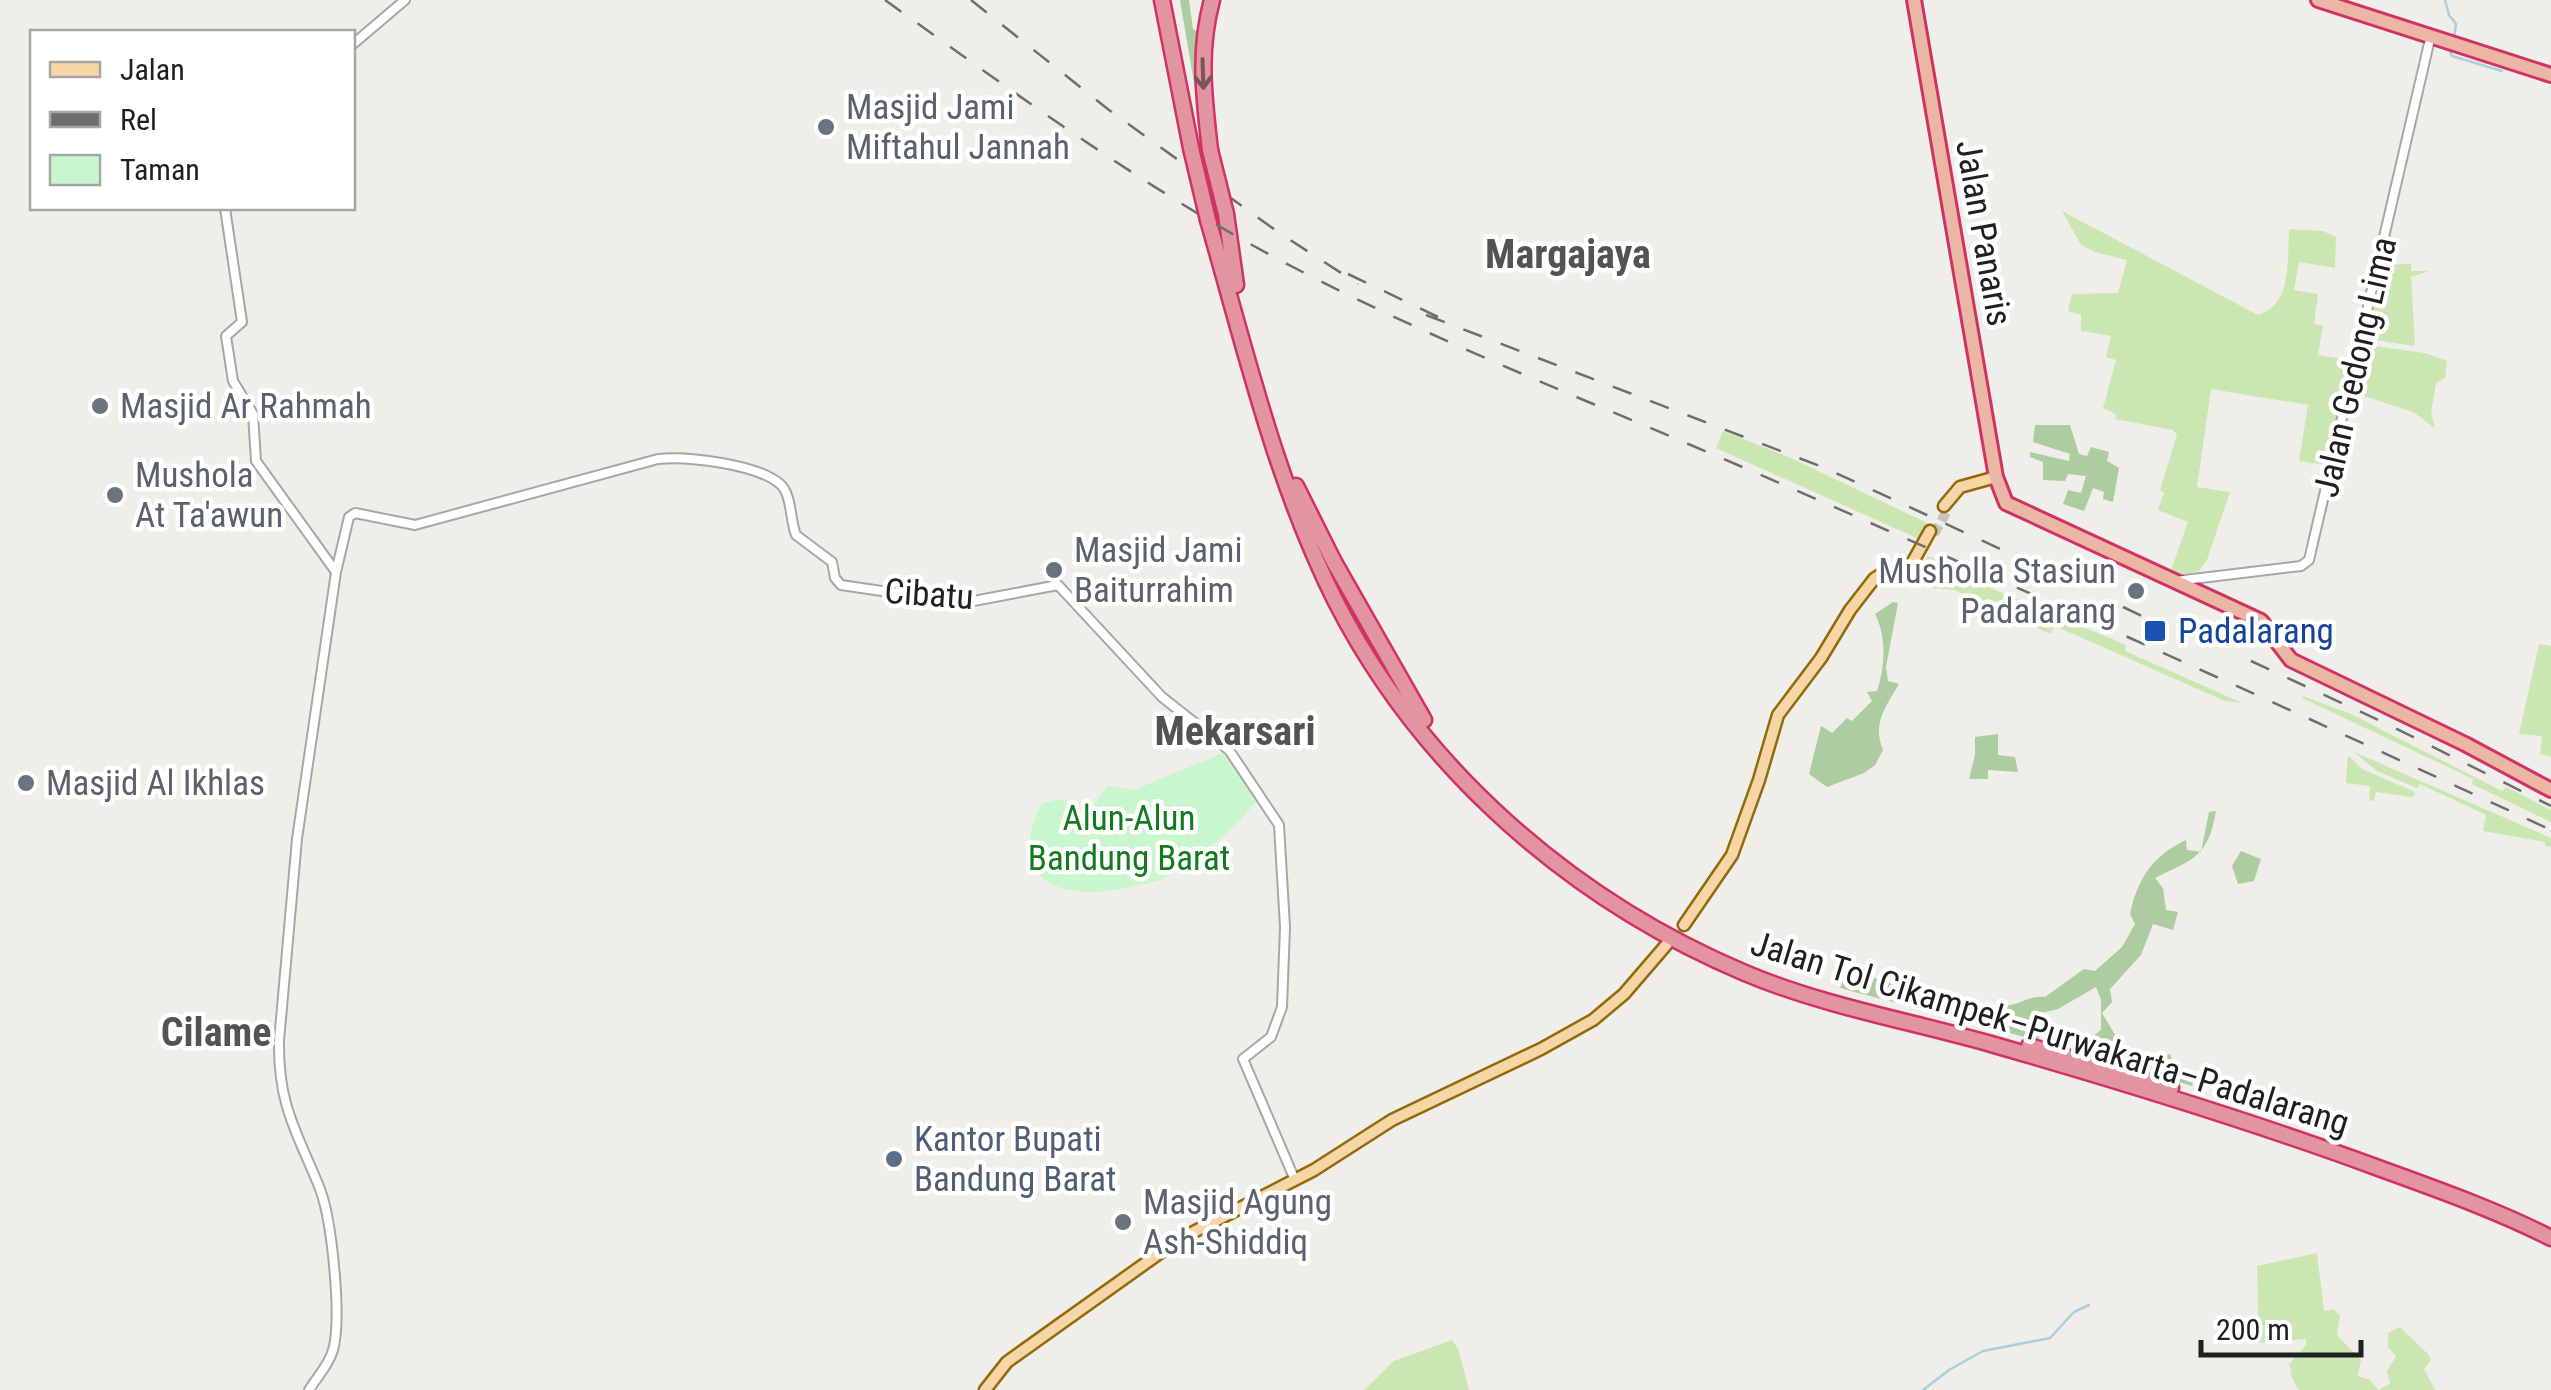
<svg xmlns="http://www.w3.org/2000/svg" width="2551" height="1390" font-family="'Roboto Condensed',sans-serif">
<rect width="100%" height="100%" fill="#f0eee8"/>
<!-- grass -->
<path fill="#cae7b1" d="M 2062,211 L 2258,315 C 2293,305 2287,258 2289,229 L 2323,231 L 2336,237 L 2335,268 L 2299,262 L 2294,290 L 2318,294 L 2314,324 L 2323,326 L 2318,355 L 2350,360 L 2327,465 L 2299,461 L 2308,405 L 2211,389 L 2197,487 L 2230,492 L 2207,560 L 2199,571 L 2177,575 L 2170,573 L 2188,522 L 2158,510 L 2164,493 L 2160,490 L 2177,435 L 2173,430 L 2115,419 L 2116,414 L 2103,408 L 2116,360 L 2106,357 L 2111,336 L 2081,331 L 2081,315 L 2068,311 L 2072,294 L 2118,293 L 2127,260 L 2095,252 L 2081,245 Z
M 2411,264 L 2411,271 L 2428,271 L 2411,277 L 2415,346 L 2374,340 L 2366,335 L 2379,265 Z
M 2367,345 L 2425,353 L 2447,361 L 2445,378 L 2436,383 L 2431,412 L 2435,428 L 2413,412 L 2355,393 Z
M 1723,431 L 1791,458 L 1929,524 L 1919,539 L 1716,448 Z
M 1928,556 L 1963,571 L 1962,576 L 2126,645 L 2125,651 L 2242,703 L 2225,701 L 2055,626 L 2050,634 L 1954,590 L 1931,588 L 1920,579 L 1918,571 Z
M 2539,644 L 2551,646 L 2551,757 L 2540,754 L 2542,736 L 2519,734 Z
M 2303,696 L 2353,715 L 2502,791 L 2506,787 L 2551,810 L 2551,822 L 2472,784 L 2473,779 L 2302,698 Z
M 2354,752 L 2551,838 L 2551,847 L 2545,846 L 2545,842 L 2483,831 L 2486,815 L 2420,784 L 2417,788 L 2377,771 Z
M 2348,755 L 2362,769 L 2415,792 L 2413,797 L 2376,792 L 2374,801 L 2369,800 L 2370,786 L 2346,783 Z
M 2317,1253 L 2324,1311 L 2333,1309 L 2340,1315 L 2337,1335 L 2361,1360 L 2358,1376 L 2370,1380 L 2378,1390 L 2390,1384 L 2387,1371 L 2396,1356 L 2388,1347 L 2388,1333 L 2400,1327 L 2429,1355 L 2431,1360 L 2424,1369 L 2435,1390 L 2299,1390 L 2290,1374 L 2292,1372 L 2289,1364 L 2306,1345 L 2306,1339 L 2259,1343 L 2257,1266 Z
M 1452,1340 L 1458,1348 L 1469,1390 L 1364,1390 L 1394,1361 Z"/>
<!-- forest -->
<path fill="#abcd9f" d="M 1180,0 L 1189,0 L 1193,29 L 1199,33 L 1200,118 Z
M 2035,425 L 2070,425 L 2079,454 L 2087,456 L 2091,447 L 2109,452 L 2107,461 L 2119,468 L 2113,502 L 2103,499 L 2104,492 L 2093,488 L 2084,511 L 2063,504 L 2068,490 L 2081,493 L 2086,476 L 2068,474 L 2065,481 L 2043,480 L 2043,462 L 2030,457 L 2030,452 L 2069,461 L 2070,454 L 2033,442 Z
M 1893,602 L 1898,603 L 1886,667 L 1888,681 L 1899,684 C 1885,708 1872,723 1883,750 L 1875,765 L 1864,773 L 1827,787 L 1809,774 L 1821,726 L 1832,733 L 1847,718 L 1852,721 L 1872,701 L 1867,692 L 1877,691 C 1885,667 1887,637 1875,614 Z
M 1998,734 L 1998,755 L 2015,757 L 2018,772 L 1988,770 L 1988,779 L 1969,779 L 1975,755 L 1975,737 Z
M 2216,811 C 2208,857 2194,859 2155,878 L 2163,888 L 2166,910 L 2178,912 L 2173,930 L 2153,924 L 2141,955 L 2110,989 L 2112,1002 L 2102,1013 L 2129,1058 L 2157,1068 L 2160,1057 L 2170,1054 L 2174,1065 L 2182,1065 L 2185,1076 L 2194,1079 L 2192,1086 L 2088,1055 L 2076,1045 L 2077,1037 L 2094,1035 L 2101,1030 L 2101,1000 L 2096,987 L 2058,1009 L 2033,1015 L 2031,1021 L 2045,1028 L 2043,1035 L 2036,1040 L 1840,988 L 1847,969 L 1974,1011 C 1985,1003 1992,1008 2005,1006 C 2019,1005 2031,995 2045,997 L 2084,969 L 2095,971 L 2122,947 L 2135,924 L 2130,914 C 2138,877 2153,856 2186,840 L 2187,850 L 2201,852 L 2209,812 Z
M 2241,851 L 2261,859 L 2254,881 L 2238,884 L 2232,866 Z"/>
<!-- park -->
<path fill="#c8f7cd" d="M 1225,752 L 1256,801 C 1234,832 1197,860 1163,879 C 1152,884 1137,885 1125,888 C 1058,902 1004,879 1042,803 L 1059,799 L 1068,803 L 1097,801 L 1107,786 L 1134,790 Z"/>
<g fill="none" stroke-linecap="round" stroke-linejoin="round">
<!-- stream -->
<path stroke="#abcfdb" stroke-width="2.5" d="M 2445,0 L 2449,15 L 2456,24 L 2454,37
M 2449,50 L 2452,56 L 2502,71
M 1923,1390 L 1949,1370 L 1983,1351 L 2050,1338 L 2074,1312 L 2089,1305"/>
<!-- primary-tunnel -->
<path stroke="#c6c5c0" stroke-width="10" stroke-dasharray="10 5" stroke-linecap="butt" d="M 1934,534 L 1948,509"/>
<defs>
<path id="tertiary" d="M 352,45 L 405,0
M 225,208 L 242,322 L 226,336 L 233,381 L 253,414 L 256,461 L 336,572
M 2176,581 L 2301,566 L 2309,560 L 2430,39
M 309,1390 C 317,1377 329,1365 333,1350 C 342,1318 332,1221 320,1189 C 297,1132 278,1106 279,1041 L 297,839 L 336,572 L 349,517 L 355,513 L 415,525 L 658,459 C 687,456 757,464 780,484 C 792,494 790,521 796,535 L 832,562 L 835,578 L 841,585 L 963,603 L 1058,585 L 1162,697 L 1229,750 L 1279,825 L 1285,927 L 1282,1007 L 1271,1037 L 1243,1059 L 1295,1180"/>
<path id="primary" d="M 1944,506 L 1960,487 L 1996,477
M 1684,925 L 1732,855 L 1759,780 L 1778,715 L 1821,658 L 1850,610 L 1874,579 L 1883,573 L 1910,567 L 1930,531
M 985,1390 L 1007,1362 L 1178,1240 L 1314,1170 L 1392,1120 L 1541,1049 L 1593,1020 L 1624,994 L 1667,944"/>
<path id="trunk" d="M 1914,0 L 1996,477 L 2006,503 L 2261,621 L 2291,660 L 2465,744 L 2551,790
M 2318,0 L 2551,75"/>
<path id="motorway" d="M 1162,0 L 1191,148
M 1210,150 C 1204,98 1198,51 1212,0
M 1226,214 L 1236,285
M 1208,220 C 1245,348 1275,480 1335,600 C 1421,769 1572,900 1745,973 C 1823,1006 1910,1021 1991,1044 C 2120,1081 2248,1120 2373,1166 C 2433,1188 2494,1209 2551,1238
M 1296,486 L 1334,562 L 1424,720
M 2029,1046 L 2171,1088"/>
</defs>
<!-- tertiary casing -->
<use href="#tertiary" stroke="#a7a7a7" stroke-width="12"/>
<!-- primary casing -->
<use href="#primary" stroke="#93690a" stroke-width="15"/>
<!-- trunk casing -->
<use href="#trunk" stroke="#d13264" stroke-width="18"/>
<!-- motorway casing -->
<use href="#motorway" stroke="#d13264" stroke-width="19"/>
<!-- tertiary -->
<use href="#tertiary" stroke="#fff" stroke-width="8"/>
<!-- primary -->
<use href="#primary" stroke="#f6d6a7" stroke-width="10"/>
<!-- trunk -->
<use href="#trunk" stroke="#ecb6a4" stroke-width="12"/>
<!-- motorway -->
<use href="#motorway" stroke="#e295a1" stroke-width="14"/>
<!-- rail -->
<path stroke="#6e6e6e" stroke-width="2.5" stroke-dasharray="20 20" stroke-linecap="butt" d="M 885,0 C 1002,84 1118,169 1243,240 C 1404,330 1578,396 1747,469 C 2016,586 2284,706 2551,830
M 971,0 L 1109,110 L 1278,232 L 1358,284
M 1348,274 L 1438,317
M 1426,315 L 1825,468 L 2074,583
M 2123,607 L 2157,623
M 2251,661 L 2389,725 L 2551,806"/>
<defs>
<path id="motorway-bridge" d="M 1191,148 L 1208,220
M 1210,150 L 1226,214"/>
</defs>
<!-- motorway-bridge casing -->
<use href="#motorway-bridge" stroke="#d13264" stroke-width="19" stroke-linecap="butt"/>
<!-- motorway-bridge -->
<use href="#motorway-bridge" stroke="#e295a1" stroke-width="14"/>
</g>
<!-- one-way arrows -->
<defs><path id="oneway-shaft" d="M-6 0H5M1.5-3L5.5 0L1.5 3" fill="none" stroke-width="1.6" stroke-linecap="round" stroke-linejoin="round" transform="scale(2.5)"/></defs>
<use stroke="#77555a" href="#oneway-shaft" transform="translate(1203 74) rotate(88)"/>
<!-- markers -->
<g fill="#6b7280" stroke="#fff" stroke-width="4">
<circle cx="826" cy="127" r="10"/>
<circle cx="100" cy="406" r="10"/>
<circle cx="115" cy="495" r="10"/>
<circle cx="1054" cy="570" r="10"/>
<circle cx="2136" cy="591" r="10"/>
<circle cx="26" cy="783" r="10"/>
<circle cx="1123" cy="1222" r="10"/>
</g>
<rect fill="#1a4fb4" stroke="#fff" stroke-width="4" x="2143" y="619" width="24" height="24" rx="5"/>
<circle fill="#5c6f8a" stroke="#fff" stroke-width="4" cx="894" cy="1159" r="10"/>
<g text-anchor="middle" stroke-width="9" stroke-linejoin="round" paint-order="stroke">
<!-- worship labels -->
<g font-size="35" fill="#5b616d" stroke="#fff" text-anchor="start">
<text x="846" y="119">Masjid Jami<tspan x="846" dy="40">Miftahul Jannah</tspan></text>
<text x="120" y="418">Masjid Ar Rahmah</text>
<text x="135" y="487">Mushola<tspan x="135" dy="40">At Ta'awun</tspan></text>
<text x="1074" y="562">Masjid Jami<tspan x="1074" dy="40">Baiturrahim</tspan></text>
<text x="2116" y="583" text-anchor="end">Musholla Stasiun<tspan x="2116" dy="40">Padalarang</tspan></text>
<text x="46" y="795">Masjid Al Ikhlas</text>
<text x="1143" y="1214">Masjid Agung<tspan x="1143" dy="40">Ash-Shiddiq</tspan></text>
</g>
<!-- street labels -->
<g font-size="35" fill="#202020" stroke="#fff">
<text transform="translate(1984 233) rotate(80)" y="12">Jalan Panaris</text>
<text transform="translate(2355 367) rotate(-77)" y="12">Jalan Gedong Lima</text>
<text transform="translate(929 594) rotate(4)" y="12">Cibatu</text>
<text transform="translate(2050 1033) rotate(17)" y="12">Jalan Tol Cikampek–Purwakarta–Padalarang</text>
</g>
<!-- transit labels -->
<g font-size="35" fill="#164399" stroke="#fff" text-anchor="start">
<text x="2178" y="643">Padalarang</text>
</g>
<!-- park labels -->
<g font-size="35" fill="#137a1e" stroke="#fff">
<text x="1129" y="830">Alun-Alun<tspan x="1129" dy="40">Bandung Barat</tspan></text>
</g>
<!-- service labels -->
<g font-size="35" fill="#4e5e75" stroke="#fff" text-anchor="start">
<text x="914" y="1151">Kantor Bupati<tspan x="914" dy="40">Bandung Barat</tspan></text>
</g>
<!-- quarter labels -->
<g font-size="40" font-weight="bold" fill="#535353" stroke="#fff">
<text x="1568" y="268">Margajaya</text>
<text x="1235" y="745">Mekarsari</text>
<text x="216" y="1046">Cilame</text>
</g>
</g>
<!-- legend -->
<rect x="30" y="30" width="325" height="180" fill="#ffffff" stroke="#a6a6a6" stroke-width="2.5"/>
<rect x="50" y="62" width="50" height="15" fill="#f6d6a7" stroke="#a6a6a6" stroke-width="2.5"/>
<text x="120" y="80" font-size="30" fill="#202020">Jalan</text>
<rect x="50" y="112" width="50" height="15" fill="#6e6e6e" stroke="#a6a6a6" stroke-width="2.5"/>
<text x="120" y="130" font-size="30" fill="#202020">Rel</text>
<rect x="50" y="155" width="50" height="30" fill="#c8f7cd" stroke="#a6a6a6" stroke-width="2.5"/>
<text x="120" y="180" font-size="30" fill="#202020">Taman</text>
<!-- scale -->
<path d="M2201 1340v15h160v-15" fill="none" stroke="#202020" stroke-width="5"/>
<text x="2216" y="1340" font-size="30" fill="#202020" stroke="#ffffff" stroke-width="8" paint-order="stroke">200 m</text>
</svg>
